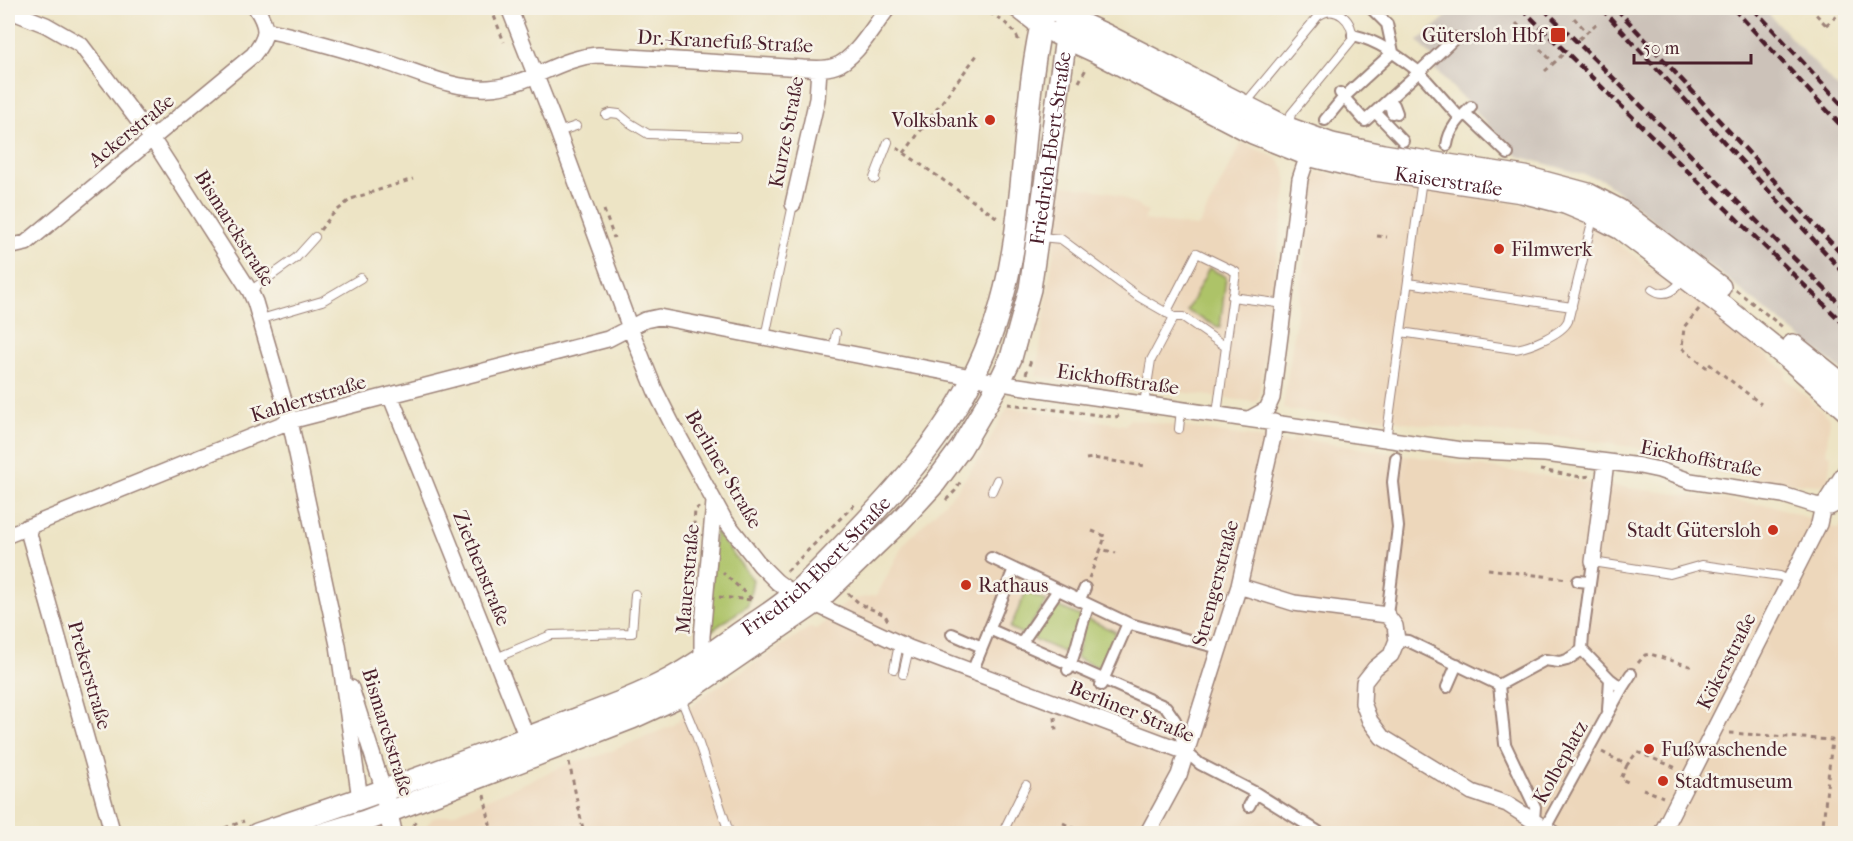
<svg xmlns="http://www.w3.org/2000/svg" width="1853" height="841" font-family="'IM FELL French Canon',serif">
<rect width="100%" height="100%" fill="#f7f3e8"/>
<filter id="ink" filterUnits="userSpaceOnUse"><feTurbulence type="fractalNoise" baseFrequency=".0167" numOctaves="2"/><feDisplacementMap in="SourceGraphic" scale="12" xChannelSelector="R" yChannelSelector="G"/><feConvolveMatrix kernelMatrix="1 2 1 2 8 2 1 2 1" color-interpolation-filters="sRGB"/></filter>
<filter id="wash" filterUnits="userSpaceOnUse"><feTurbulence type="fractalNoise" baseFrequency=".008" numOctaves="4" result="noise"/><feDisplacementMap in="SourceGraphic" scale="24" xChannelSelector="R" yChannelSelector="G"/><feGaussianBlur stdDeviation="1.35" result="paint"/><feColorMatrix in="noise" values="0 0 0 0 0 0 0 0 0 0 0 0 0 0 0 0 0 1.4 0 .05"/><feComposite in="paint" operator="in"/></filter>
<g filter="url(#wash)">
<rect width="100%" height="100%" fill="#ede4c5"/>
<!-- built -->
<path fill="#edd7bb" d="M 1242,142 L 1276,158 L 1284,167 L 1287,182 L 1259,398 L 1254,402 L 1143,387 L 1139,391 L 1036,376 L 1063,185 L 1111,192 L 1148,211 L 1144,220 L 1198,227 Z
M 1317,172 L 1517,203 L 1553,210 L 1576,217 L 1611,238 L 1663,278 L 1707,306 L 1787,372 L 1784,377 L 1830,418 L 1826,453 L 1831,455 L 1828,482 L 1820,485 L 1779,482 L 1712,472 L 1663,452 L 1567,437 L 1519,435 L 1464,427 L 1463,430 L 1354,415 L 1353,418 L 1283,409 Z
M 1008,407 L 1125,425 L 1130,419 L 1292,443 L 1293,438 L 1590,483 L 1774,506 L 1838,529 L 1845,521 L 1845,833 L 419,834 L 433,818 L 453,814 L 573,762 L 599,756 L 674,725 L 701,697 L 809,628 L 817,629 L 849,600 L 877,595 L 903,545 L 957,490 L 981,455 Z"/>
<!-- industrial -->
<path fill="#ccc2b9" d="M 1456,8 L 1763,8 L 1845,96 L 1845,373 L 1603,180 L 1518,156 L 1432,66 L 1436,62 L 1418,41 Z"/>
<!-- green -->
<path fill="#adc368" stroke="#7c714a" stroke-width="1.5" d="M 1209,268 L 1226,277 L 1220,328 L 1187,311 Z
M 715,531 L 753,580 L 748,605 L 707,634 Z
M 1026,592 L 1047,601 L 1024,635 L 1010,628 Z
M 1051,603 L 1082,617 L 1072,656 L 1029,637 Z
M 1085,618 L 1116,632 L 1100,668 L 1076,658 Z"/>
</g>
<g filter="url(#ink)">
<g fill="none" stroke-linecap="round" stroke-linejoin="round">
<defs>
<path id="service" d="M 1245,104 L 1318,16 C 1335,3 1355,21 1352,40 L 1291,114 L 1288,127
M 606,115 L 611,113 L 619,114 L 630,123 L 648,134 L 736,137
M 558,132 L 576,126
M 875,179 L 874,178 L 888,142
M 1040,237 L 1061,239 L 1139,297 L 1174,317 L 1183,317 L 1226,347
M 1408,283 L 1572,307
M 1652,289 C 1666,299 1675,289 1685,278
M 250,291 L 296,258 L 315,237
M 1232,297 L 1284,304
M 1166,313 L 1197,253 L 1236,272 L 1217,414
M 261,319 L 322,301 L 361,278
M 1401,332 L 1514,349 C 1528,348 1562,334 1568,321 L 1593,218
M 765,337 L 793,204
M 833,350 L 836,333
M 1144,404 L 1151,360 L 1174,317
M 1179,429 L 1181,409
M 1386,440 L 1422,179
M 992,491 L 997,480
M 1593,562 L 1670,574 L 1702,565 L 1780,576 L 1790,581
M 496,658 L 551,635 L 632,633 L 635,594
M 894,669 L 899,644
M 903,674 L 909,648
M 681,699 L 696,735 L 729,832
M 1002,834 L 1026,785"/>
<path id="pedestrian" d="M 1353,35 C 1379,41 1398,56 1419,72 L 1455,38
M 1340,93 L 1365,121 L 1419,72 L 1460,118
M 1375,112 L 1403,141
M 1392,113 L 1389,99 L 1394,105 L 1397,113
M 1465,113 L 1508,154
M 1325,120 L 1344,97 L 1393,52 L 1387,24 L 1371,8
M 1447,145 C 1449,129 1460,118 1471,107
M 991,558 L 1130,624 L 1219,648
M 1578,581 L 1590,582
M 1079,601 L 1085,588
M 1387,615 L 1398,527 L 1393,482 L 1396,458
M 989,629 L 1166,707 L 1175,720 L 1186,752 L 1200,764 L 1256,793 L 1322,834
M 952,634 L 982,647
M 1397,640 L 1408,641 L 1499,685
M 1021,644 L 1058,590
M 1582,650 L 1583,634 L 1593,562
M 1068,670 C 1078,649 1080,626 1089,605
M 972,672 L 1014,569
M 1101,685 L 1128,623
M 1499,685 L 1545,660 L 1559,662 L 1567,660 L 1582,650 L 1610,679 L 1622,688 L 1545,828
M 1499,685 L 1505,744 L 1535,807 L 1534,820
M 1447,687 L 1457,664
M 1622,688 L 1631,674
M 1608,710 L 1610,679
M 1249,806 L 1256,793"/>
<path id="minor" d="M 509,8 L 558,132 L 630,328 L 655,390 L 671,422 L 724,519 L 760,565 L 777,582 L 794,594 L 909,648 L 1186,752
M 8,10 L 46,25 L 81,45 L 153,140 L 250,291 L 255,302 L 290,421 L 338,645 L 360,799
M 266,30 C 308,39 350,51 391,64 C 422,74 455,90 489,88 C 528,86 560,57 598,55 L 803,68 C 813,68 825,70 835,66 C 855,60 875,24 888,8
M 793,204 L 817,99 L 819,69
M 8,247 L 26,243 L 253,55 C 268,37 269,28 256,8
M 390,395 L 530,745
M 1249,419 L 1267,409 L 1272,398 L 1300,179 L 1308,155 L 1315,152
M 27,527 L 113,834
M 8,535 L 290,421 L 608,339 L 645,320 L 659,317 L 1018,386 L 1461,450 L 1545,454 L 1640,466 L 1659,470 L 1690,481 L 1783,495 L 1815,505 L 1830,507 L 1846,499
M 1593,562 L 1606,462
M 1239,586 L 1294,603 L 1387,615 L 1395,626 L 1397,640 L 1391,655 L 1375,668 L 1364,682 L 1363,703 L 1370,721 L 1382,737 L 1472,792 L 1507,804 L 1554,834
M 702,659 L 702,636 L 714,502
M 351,688 L 384,791
M 1147,834 L 1179,775 L 1239,586 L 1273,437 L 1274,422
M 1661,834 L 1819,524 L 1823,506 L 1846,470"/>
<path id="tertiary" d="M 1017,8 L 1040,26
M 385,798 L 393,834"/>
<g id="secondary">
<path d="M 1060,14 L 1106,35 L 1288,128 L 1332,144 L 1383,155 L 1525,177 L 1588,194 L 1619,210 L 1720,287"/>
<path id="s1" d="M 1055,33 L 1094,51 L 1253,133 L 1308,155 L 1361,168 L 1522,192 L 1565,203 L 1594,215 L 1621,229 L 1723,306 L 1789,359 L 1846,410"/>
<path d="M 1793,345 L 1846,387"/>
<path id="s2" d="M 257,834 C 355,801 452,767 547,730 C 588,714 631,700 670,679 C 694,666 716,650 738,634 C 757,621 777,609 794,594 C 819,572 842,546 865,522 C 921,463 969,403 995,324 C 1029,222 1019,111 1045,8"/>
<path id="s3" d="M 322,834 L 365,821 L 573,741 L 632,718 L 680,696 L 814,604 L 900,521 L 935,483 L 961,448 L 999,383 L 1011,358 L 1030,289 L 1066,38 L 1075,8"/>
</g>
</defs>
<!-- service casing -->
<use href="#service" stroke="#9c8278" stroke-width="10"/>
<!-- pedestrian casing -->
<use href="#pedestrian" stroke="#9c8278" stroke-width="14"/>
<!-- minor casing -->
<use href="#minor" stroke="#9c8278" stroke-width="18"/>
<!-- tertiary casing -->
<use href="#tertiary" stroke="#9c8278" stroke-width="21"/>
<!-- secondary casing -->
<use href="#secondary" stroke="#9c8278" stroke-width="24"/>
<!-- path -->
<path stroke="#9c8278" stroke-width="3" stroke-dasharray="4.5 4.5" stroke-linecap="butt" d="M 148,8 L 151,11 L 154,8
M 491,8 L 504,42
M 982,8 C 996,17 1015,26 1019,42
M 1810,8 L 1826,25
M 1574,18 L 1587,32 L 1596,24
M 1516,23 L 1530,38
M 1826,25 L 1846,8
M 1579,39 L 1587,32
M 1540,49 L 1554,63 L 1563,54
M 1545,71 L 1554,63
M 1079,82 L 1087,67
M 897,148 L 999,219
M 904,153 L 977,55
M 604,210 L 614,238
M 320,230 L 333,214 L 351,199 L 413,179
M 1377,236 L 1387,237
M 1736,290 L 1785,329
M 1699,309 L 1684,327 L 1682,348 L 1706,367 L 1708,363 L 1761,404
M 1026,374 L 1031,360
M 1008,404 L 1115,417 L 1119,416
M 1086,459 L 1093,458 L 1145,466
M 1540,470 L 1582,477 L 1590,476
M 946,500 L 955,491 L 962,479
M 1092,531 L 1105,536 L 1101,549
M 1488,569 L 1567,579
M 787,571 L 855,504
M 1089,578 L 1101,549 L 1116,553
M 848,593 L 860,604 L 885,615 L 888,621
M 719,597 L 753,600 L 723,573
M 689,598 L 695,510 L 699,507
M 1638,663 L 1645,655 L 1650,654 L 1693,667
M 1055,717 L 1056,731
M 1730,733 L 1832,740 L 1822,834
M 1602,752 L 1627,765 L 1637,752 L 1679,769
M 569,762 L 584,834
M 1627,765 L 1621,779 L 1630,783
M 1643,789 L 1663,797
M 484,795 L 492,834
M 1063,823 L 1085,834
M 208,834 L 244,821
M 411,834 L 414,825 L 417,821"/>
<!-- service -->
<use href="#service" stroke="#fff" stroke-width="8"/>
<!-- pedestrian -->
<use href="#pedestrian" stroke="#fff" stroke-width="10"/>
<!-- minor -->
<use href="#minor" stroke="#fff" stroke-width="15"/>
<!-- tertiary -->
<use href="#tertiary" stroke="#fff" stroke-width="18"/>
<!-- secondary -->
<use href="#secondary" stroke="#fff" stroke-width="21"/>
<!-- rail -->
<path stroke="#4a1f2b" stroke-width="4.5" stroke-dasharray="9 4.5" stroke-linecap="butt" d="M 1521,8 L 1846,326
M 1543,8 L 1846,310
M 1601,8 L 1846,275
M 1616,8 L 1846,259
M 1733,8 L 1846,131
M 1753,8 L 1846,109"/>
</g>
</g>
<!-- markers -->
<g fill="#c8321e" stroke="#f7f3e8" stroke-width="2">
<rect x="1550" y="27" width="16" height="16" rx="3"/>
<circle cx="990" cy="120" r="6"/>
<circle cx="1499" cy="249" r="6"/>
<circle cx="1773" cy="530" r="6"/>
<circle cx="966" cy="585" r="6"/>
<circle cx="1649" cy="749" r="6"/>
<circle cx="1663" cy="781" r="6"/>
</g>
<g text-anchor="middle" stroke-width="5" stroke-linejoin="round" paint-order="stroke">
<!-- poi labels -->
<g font-size="20" fill="#4a1f2b" stroke="#f7f3e8" text-anchor="start">
<text x="1544" y="42" text-anchor="end">Gütersloh Hbf</text>
<text x="978" y="127" text-anchor="end">Volksbank</text>
<text x="1511" y="256">Filmwerk</text>
<text x="1761" y="537" text-anchor="end">Stadt Gütersloh</text>
<text x="978" y="592">Rathaus</text>
<text x="1661" y="756">Fußwaschende</text>
<text x="1675" y="788">Stadtmuseum</text>
</g>
<!-- street labels -->
<g font-size="20" fill="#4a1f2b" stroke="#f7f3e8">
<text transform="translate(725 41) rotate(3)" y="7">Dr.-Kranefuß-Straße</text>
<text transform="translate(131 130) rotate(-39)" y="7">Ackerstraße</text>
<text transform="translate(786 132) rotate(-79)" y="7">Kurze Straße</text>
<text dy="7" stroke="none"><textPath href="#s3" startOffset="1078">Friedrich-Ebert-Straße</textPath></text>
<text dy="7" stroke="none"><textPath href="#s1" startOffset="424">Kaiserstraße</textPath></text>
<text transform="translate(235 228) rotate(58)" y="7">Bismarckstraße</text>
<text transform="translate(1118 379) rotate(8)" y="7">Eickhoffstraße</text>
<text transform="translate(308 398) rotate(-17)" y="7">Kahlertstraße</text>
<text transform="translate(1701 458) rotate(11)" y="7">Eickhoffstraße</text>
<text transform="translate(724 469) rotate(60)" y="7">Berliner Straße</text>
<text dy="7" stroke="none"><textPath href="#s2" startOffset="627">Friedrich-Ebert-Straße</textPath></text>
<text transform="translate(482 568) rotate(68)" y="7">Ziethenstraße</text>
<text transform="translate(687 579) rotate(-85)" y="7">Mauerstraße</text>
<text transform="translate(1215 583) rotate(-75)" y="7">Strengerstraße</text>
<text transform="translate(1726 661) rotate(-63)" y="7">Kökerstraße</text>
<text transform="translate(90 675) rotate(74)" y="7">Prekerstraße</text>
<text transform="translate(1132 711) rotate(22)" y="7">Berliner Straße</text>
<text transform="translate(388 732) rotate(73)" y="7">Bismarckstraße</text>
<text transform="translate(1560 762) rotate(-61)" y="7">Kolbeplatz</text>
</g>
</g>
<!-- margin -->
<rect width="1853" height="841" fill="none" stroke="#f7f3e8" stroke-width="30"/>
<!-- scale -->
<path d="M1634 54v9h117v-9" fill="none" stroke="#4a1f2b" stroke-width="3"/>
<text x="1643" y="54" font-size="18" fill="#4a1f2b" stroke="#f7f3e8" stroke-width="4.5" paint-order="stroke">50 m</text>
</svg>
